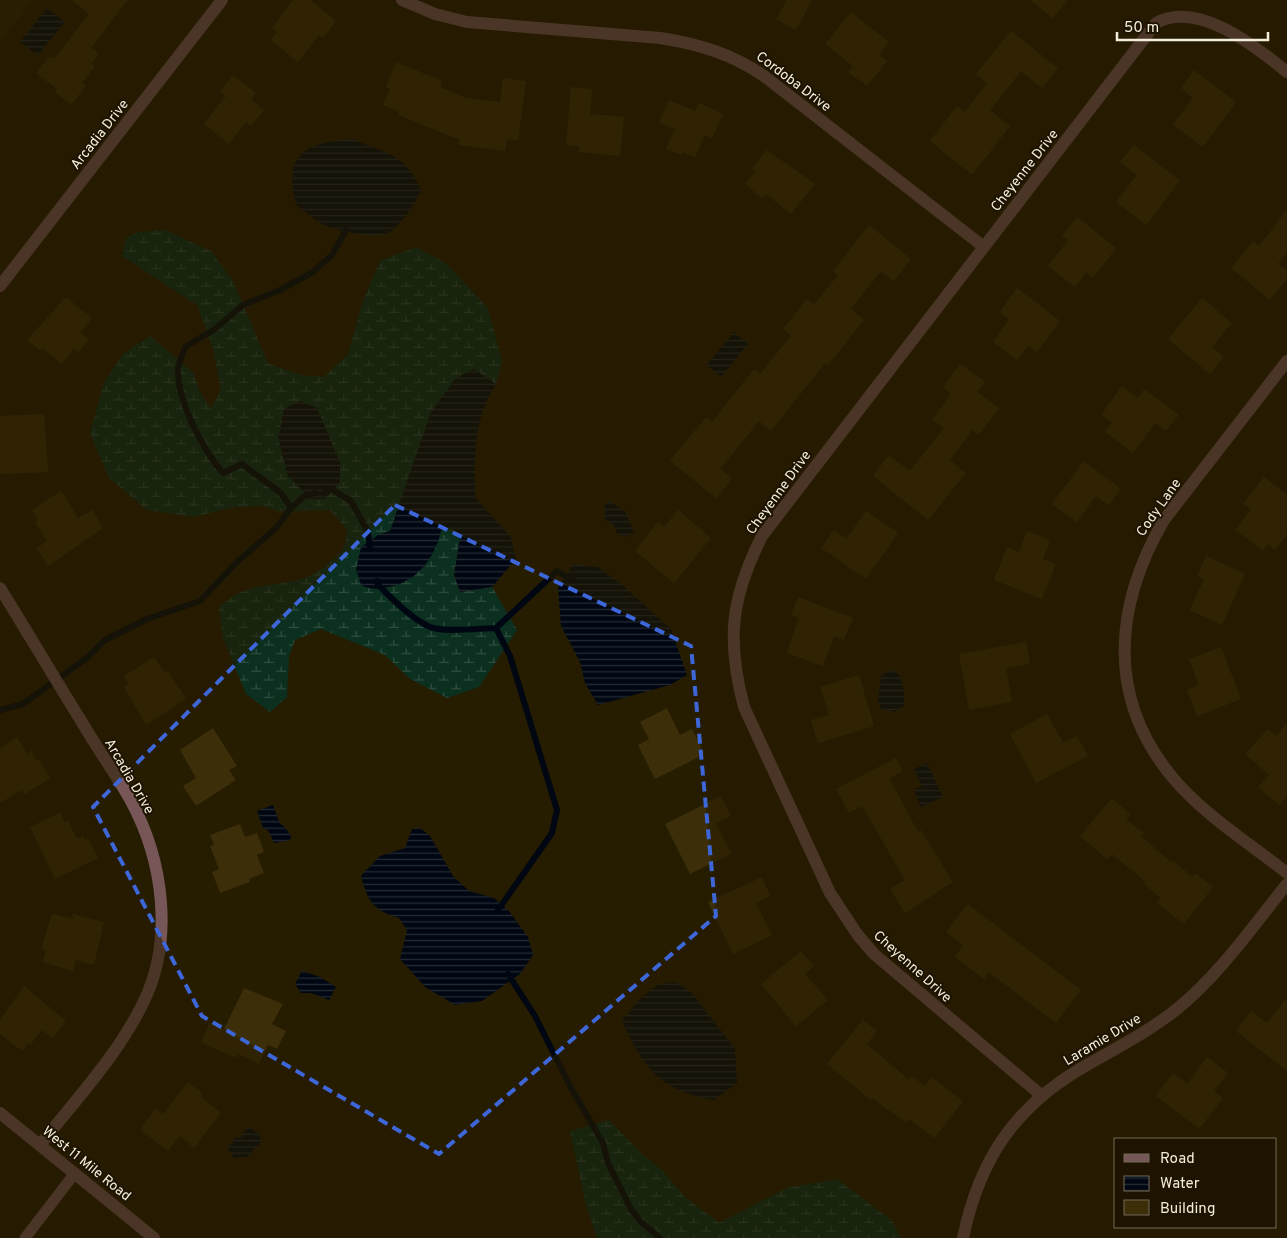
<svg xmlns="http://www.w3.org/2000/svg" width="1287" height="1238" font-family="Overpass,sans-serif">
<defs>
<pattern id="wetland-marsh" width="20" height="14" patternUnits="userSpaceOnUse" patternTransform="scale(1.25)"><rect width="20" height="14" fill="#0b3020"/><path d="M1 5h8M5 5V1M11 12h8M15 12V8" fill="none" stroke="#2f4e40"/></pattern>
<pattern id="water-rules" width="6" height="5" patternUnits="userSpaceOnUse" patternTransform="scale(1.25)"><rect width="6" height="5" fill="#000712"/><path d="M0 2.5h6" fill="none" stroke="#262b34"/></pattern>
</defs>
<rect width="100%" height="100%" fill="#261c00"/>
<!-- built -->
<path fill="#302300" d="M 0,0 L 33,0 L 0,42 Z"/>
<!-- wetland -->
<path fill="url(#wetland-marsh)" fill-rule="evenodd" d="M 165,230 L 211,251 L 233,281 L 268,363 L 300,375 L 324,377 L 348,354 L 363,301 L 380,261 L 416,247 L 446,263 L 488,308 L 502,361 L 496,384 L 474,369 L 456,378 L 431,412 L 390,531 L 378,535 L 441,531 L 451,527 L 460,538 L 454,575 L 460,592 L 492,587 L 517,630 L 479,687 L 447,698 L 410,679 L 385,655 L 321,629 L 295,640 L 289,656 L 287,697 L 270,712 L 246,694 L 223,638 L 219,608 C 253,572 295,596 330,562 C 334,558 341,554 343,549 C 346,543 346,535 347,530 L 330,510 L 278,511 L 264,506 L 236,507 L 192,517 L 147,510 L 109,478 L 90,433 L 104,383 L 123,354 L 150,336 L 194,373 L 199,390 L 211,409 L 221,389 L 213,348 L 197,305 L 122,256 L 126,238 L 138,232 ZM 300,401 L 317,408 L 340,463 Z
M 609,1120 L 641,1153 L 663,1171 L 684,1196 L 719,1223 L 787,1188 L 837,1179 L 892,1221 L 901,1238 L 597,1238 L 586,1205 L 570,1131 Z"/>
<!-- water -->
<path fill="url(#water-rules)" d="M 47,8 L 65,22 L 38,55 L 20,42 Z
M 352,139 C 385,153 408,155 421,191 C 415,203 400,227 388,233 C 373,240 334,230 320,223 C 312,218 304,210 296,205 C 283,153 305,143 352,139 Z
M 734,332 L 748,344 L 721,377 L 707,365 Z
M 474,369 L 496,384 C 473,420 475,456 475,497 L 511,537 L 516,559 L 492,587 L 460,592 L 454,575 L 460,539 L 451,527 L 441,531 C 435,558 416,583 388,587 C 377,589 371,590 361,585 L 356,569 L 361,547 L 378,535 L 390,531 L 431,412 L 456,378 Z
M 300,401 L 317,408 L 340,463 L 340,482 L 325,499 L 311,499 L 288,476 L 278,438 L 284,409 Z
M 609,501 L 625,511 L 634,532 L 625,537 L 617,533 L 613,524 L 605,520 L 605,504 Z
M 573,564 L 598,567 L 621,584 L 671,629 L 687,675 L 670,685 L 598,705 L 585,683 L 580,662 L 561,626 L 558,588 Z
M 889,671 L 895,671 C 904,678 905,695 904,706 L 895,712 L 881,709 L 878,701 L 881,676 Z
M 927,763 L 943,797 L 921,807 L 914,790 L 922,786 L 914,769 Z
M 273,805 L 280,824 L 284,826 L 291,836 L 290,840 L 274,843 L 268,830 L 263,828 L 257,811 Z
M 420,828 L 430,836 L 453,876 L 469,891 L 494,898 L 509,911 L 528,937 L 533,955 L 520,974 L 482,1001 L 455,1005 L 425,987 L 400,959 L 407,930 L 399,918 C 373,910 368,902 361,876 L 380,856 L 405,848 L 412,829 Z
M 302,971 L 320,977 L 336,987 L 329,1000 L 311,993 L 301,993 L 295,984 Z
M 676,982 L 692,993 L 735,1049 L 737,1083 L 714,1100 C 660,1090 644,1070 622,1021 L 639,1000 L 657,985 Z
M 250,1127 L 260,1135 L 261,1142 L 247,1157 L 234,1158 L 229,1151 L 228,1145 L 232,1144 L 235,1137 L 241,1138 L 245,1130 Z"/>
<g fill="none" stroke-linecap="round" stroke-linejoin="round">
<!-- stream -->
<path stroke="#000712" stroke-width="6" d="M 325,491 L 331,489 L 351,501 L 368,532 L 370,549
M 291,508 L 281,493 L 242,464 L 223,473 C 203,450 177,401 178,369 C 179,362 183,354 185,347 L 215,329 L 243,305 L 280,290 L 313,272 L 332,255 L 346,230
M 377,581 L 378,585 C 394,600 410,618 430,627 C 444,633 480,628 496,628 L 557,571 L 573,580
M 496,628 L 510,656 L 557,810 L 552,833 L 498,910
M 0,710 L 23,704 L 88,657 L 105,640 L 147,619 L 200,601 L 237,562 L 276,528 L 291,508 L 303,497 L 315,493
M 508,974 L 535,1016 L 570,1086 L 603,1143 L 608,1163 L 631,1209 L 640,1221 L 660,1238"/>
</g>
<!-- building -->
<path fill="#3b2e08" d="M 72,0 L 128,0 L 91,48 L 99,54 L 91,64 L 95,66 L 82,83 L 86,86 L 71,105 L 55,92 L 57,89 L 36,73 L 50,56 L 54,59 L 89,14 Z
M 293,0 L 310,0 L 336,21 L 323,38 L 319,35 L 298,62 L 271,40 L 277,32 L 272,28 Z
M 787,0 L 812,0 L 796,30 L 776,19 Z
M 1030,0 L 1068,0 L 1053,18 Z
M 851,12 L 889,42 L 879,55 L 887,61 L 867,86 L 848,72 L 853,66 L 825,44 Z
M 1011,31 L 1058,68 L 1042,88 L 1021,71 L 990,110 L 1010,126 L 972,175 L 930,141 L 957,106 L 965,112 L 987,83 L 976,74 Z
M 396,62 L 442,81 L 440,87 L 466,98 L 500,102 L 503,78 L 526,81 L 518,141 L 507,139 L 505,151 L 459,145 L 460,140 L 399,115 L 399,112 L 383,105 L 390,89 L 386,87 Z
M 1194,70 L 1236,102 L 1203,147 L 1173,124 L 1193,98 L 1181,88 Z
M 233,75 L 256,93 L 251,99 L 264,110 L 251,126 L 246,122 L 229,144 L 204,124 L 226,96 L 220,91 Z
M 571,87 L 592,89 L 590,114 L 624,117 L 620,156 L 579,152 L 579,146 L 566,145 Z
M 669,100 L 695,111 L 699,103 L 723,114 L 712,138 L 705,135 L 695,157 L 682,152 L 681,155 L 666,149 L 675,129 L 659,122 Z
M 1134,145 L 1180,181 L 1146,225 L 1116,202 L 1137,175 L 1120,162 Z
M 767,150 L 815,184 L 791,214 L 766,194 L 762,198 L 745,184 L 755,172 L 752,169 Z
M 1287,210 L 1287,253 L 1278,264 L 1287,271 L 1287,279 L 1270,300 L 1231,268 L 1253,241 L 1259,246 Z
M 1077,217 L 1116,248 L 1093,278 L 1086,272 L 1075,287 L 1048,266 L 1068,240 L 1062,236 Z
M 869,225 L 911,259 L 894,281 L 881,271 L 851,309 L 864,320 L 828,365 L 825,363 L 771,431 L 759,421 L 720,469 L 732,479 L 716,498 L 670,461 L 706,417 L 712,422 L 754,369 L 760,374 L 791,336 L 783,329 L 807,299 L 814,305 L 838,275 L 833,271 Z
M 1017,288 L 1060,321 L 1037,352 L 1028,346 L 1017,360 L 993,342 L 1009,319 L 1000,312 Z
M 66,297 L 92,318 L 80,333 L 89,339 L 79,352 L 74,348 L 62,364 L 42,348 L 40,350 L 27,340 Z
M 1202,298 L 1232,323 L 1212,347 L 1224,357 L 1210,374 L 1168,339 Z
M 960,364 L 985,382 L 977,392 L 999,408 L 979,435 L 972,430 L 950,460 L 966,473 L 928,520 L 873,476 L 889,455 L 910,471 L 944,428 L 932,419 L 951,394 L 943,387 Z
M 1122,386 L 1138,398 L 1144,389 L 1179,415 L 1166,431 L 1155,423 L 1133,453 L 1105,432 L 1112,422 L 1101,415 Z
M 44,414 L 48,472 L 0,474 L 0,416 Z
M 1084,461 L 1121,489 L 1109,505 L 1096,496 L 1077,522 L 1052,504 Z
M 1264,477 L 1287,495 L 1287,535 L 1275,550 L 1268,544 L 1263,551 L 1235,530 L 1251,509 L 1243,504 Z
M 61,491 L 78,518 L 92,510 L 103,528 L 48,566 L 37,548 L 47,541 L 35,522 L 38,520 L 32,510 Z
M 678,510 L 711,538 L 674,583 L 635,551 L 658,522 L 664,527 Z
M 866,511 L 898,533 L 866,579 L 821,548 L 834,530 L 846,539 Z
M 1027,531 L 1050,540 L 1043,559 L 1056,564 L 1042,599 L 994,580 L 1007,547 L 1019,552 Z
M 1206,556 L 1245,574 L 1222,625 L 1190,610 L 1204,579 L 1197,576 Z
M 798,597 L 853,618 L 844,640 L 834,636 L 823,666 L 787,653 L 799,618 L 791,615 Z
M 1026,642 L 1030,664 L 1006,668 L 1012,702 L 969,710 L 959,654 Z
M 1221,647 L 1241,699 L 1197,716 L 1187,690 L 1199,685 L 1189,659 Z
M 154,657 L 165,673 L 168,671 L 186,699 L 146,725 L 124,687 L 129,684 L 124,676 Z
M 859,675 L 874,726 L 818,743 L 811,720 L 829,715 L 820,687 Z
M 667,708 L 680,735 L 692,729 L 705,754 L 655,779 L 638,745 L 649,739 L 640,722 Z
M 1047,714 L 1063,743 L 1077,736 L 1088,756 L 1036,783 L 1010,734 Z
M 1287,723 L 1287,796 L 1279,805 L 1258,787 L 1269,775 L 1245,754 L 1268,729 L 1276,736 Z
M 213,728 L 237,766 L 229,770 L 236,780 L 196,806 L 183,786 L 196,778 L 180,750 Z
M 17,737 L 27,754 L 31,751 L 37,761 L 39,759 L 50,778 L 25,794 L 22,790 L 0,803 L 0,748 Z
M 896,758 L 903,771 L 889,778 L 918,832 L 921,830 L 953,882 L 905,913 L 890,889 L 905,880 L 862,806 L 849,813 L 836,789 Z
M 721,796 L 731,816 L 716,823 L 731,854 L 690,874 L 665,824 Z
M 1112,798 L 1130,814 L 1126,819 L 1144,834 L 1141,836 L 1172,863 L 1173,861 L 1193,877 L 1196,873 L 1213,887 L 1184,924 L 1157,903 L 1161,898 L 1144,884 L 1146,882 L 1112,854 L 1107,859 L 1080,836 Z
M 60,813 L 65,823 L 68,821 L 77,839 L 83,836 L 85,840 L 88,838 L 98,858 L 55,879 L 30,827 Z
M 240,824 L 245,837 L 257,833 L 264,852 L 257,855 L 264,873 L 249,879 L 250,882 L 220,893 L 212,872 L 219,869 L 210,846 L 214,845 L 210,835 Z
M 762,877 L 770,896 L 756,903 L 772,935 L 733,954 L 708,902 Z
M 968,904 L 1081,990 L 1056,1023 L 989,972 L 984,979 L 955,957 L 963,945 L 946,932 Z
M 52,914 L 74,919 L 72,914 L 104,922 L 94,965 L 76,960 L 73,971 L 43,962 L 46,950 L 41,949 Z
M 801,951 L 814,966 L 805,974 L 828,1000 L 796,1026 L 761,984 Z
M 24,986 L 66,1021 L 53,1038 L 42,1030 L 30,1045 L 28,1043 L 22,1051 L 0,1034 L 0,1020 Z
M 244,988 L 283,1004 L 272,1024 L 286,1031 L 277,1049 L 268,1045 L 259,1064 L 238,1054 L 236,1058 L 201,1042 L 210,1022 L 224,1029 Z
M 1287,998 L 1287,1071 L 1236,1031 L 1251,1011 L 1267,1023 Z
M 863,1020 L 877,1031 L 867,1044 L 909,1080 L 912,1076 L 925,1086 L 932,1077 L 963,1101 L 934,1138 L 909,1119 L 906,1123 L 872,1098 L 871,1100 L 827,1064 Z
M 1207,1057 L 1228,1073 L 1214,1091 L 1223,1098 L 1199,1129 L 1156,1096 L 1173,1073 L 1187,1084 Z
M 188,1082 L 203,1094 L 201,1097 L 221,1113 L 194,1148 L 180,1136 L 168,1151 L 140,1129 L 156,1109 L 163,1114 Z"/>
<g fill="none" stroke-linecap="round" stroke-linejoin="round">
<!-- service -->
<path stroke="#765657" stroke-width="11" d="M 25,1238 L 75,1173"/>
<!-- minor -->
<path stroke="#765657" stroke-width="12" d="M 402,0 L 435,14 L 467,22 L 660,38 C 699,44 732,54 764,76 L 984,247
M 0,286 L 222,0
M 1287,361 L 1164,520 C 1114,606 1106,698 1173,778 C 1204,815 1249,843 1287,873
M 0,588 C 28,633 55,679 83,724 C 98,750 116,774 131,801 C 163,860 174,939 144,1001 C 119,1054 76,1099 40,1145
M 1041,1095 L 874,954 L 857,934 L 830,893 L 744,707 C 726,639 731,598 762,536 L 1156,23 C 1198,0 1255,46 1287,72
M 963,1238 C 979,1161 1013,1109 1080,1069 C 1112,1050 1147,1033 1177,1009 C 1220,974 1253,926 1287,884"/>
<!-- tertiary -->
<path stroke="#765657" stroke-width="12" d="M 0,1113 L 154,1238"/>
</g>
<!-- marked area -->
<path d="M0 0H1287V1238H0ZM 395,505 L 691,646 L 716,916 L 439,1154 L 202,1016 L 93,807 Z" fill="#261c00" fill-opacity=".55" fill-rule="evenodd"/>
<path fill="none" stroke="#3d66d9" stroke-width="4" stroke-dasharray="10 6" stroke-linejoin="round" d="M 395,505 L 691,646 L 716,916 L 439,1154 L 202,1016 L 93,807 Z"/>
<g text-anchor="middle" stroke-width="4" stroke-linejoin="round" paint-order="stroke">
<!-- street labels -->
<g font-size="14" fill="#f3eddc" stroke="#1d1300">
<text transform="translate(794 81) rotate(37)" y="5">Cordoba Drive</text>
<text transform="translate(99 134) rotate(-52)" y="5">Arcadia Drive</text>
<text transform="translate(1024 170) rotate(-52)" y="5">Cheyenne Drive</text>
<text transform="translate(778 492) rotate(-54)" y="5">Cheyenne Drive</text>
<text transform="translate(1158 507) rotate(-55)" y="5">Cody Lane</text>
<text transform="translate(130 776) rotate(60)" y="5">Arcadia Drive</text>
<text transform="translate(913 966) rotate(42)" y="5">Cheyenne Drive</text>
<text transform="translate(1102 1039) rotate(-31)" y="5">Laramie Drive</text>
<text transform="translate(87 1163) rotate(39)" y="5">West 11 Mile Road</text>
</g>
</g>
<!-- legend -->
<rect x="1114" y="1138" width="162" height="90" fill="#1d1300" stroke="#736a58"/>
<rect x="1124" y="1154" width="25" height="8" fill="#765657" stroke="#736a58"/>
<text x="1160" y="1163" font-size="15" fill="#f3eddc">Road</text>
<rect x="1124" y="1176" width="25" height="15" fill="url(#water-rules)" stroke="#736a58"/>
<text x="1160" y="1188" font-size="15" fill="#f3eddc">Water</text>
<rect x="1124" y="1200" width="25" height="15" fill="#3b2e08" stroke="#736a58"/>
<text x="1160" y="1213" font-size="15" fill="#f3eddc">Building</text>
<!-- scale -->
<path d="M1117 32v8h151v-8" fill="none" stroke="#f3eddc" stroke-width="2.5"/>
<text x="1124" y="32" font-size="15" fill="#f3eddc" stroke="#1d1300" stroke-width="4" paint-order="stroke">50 m</text>
</svg>
